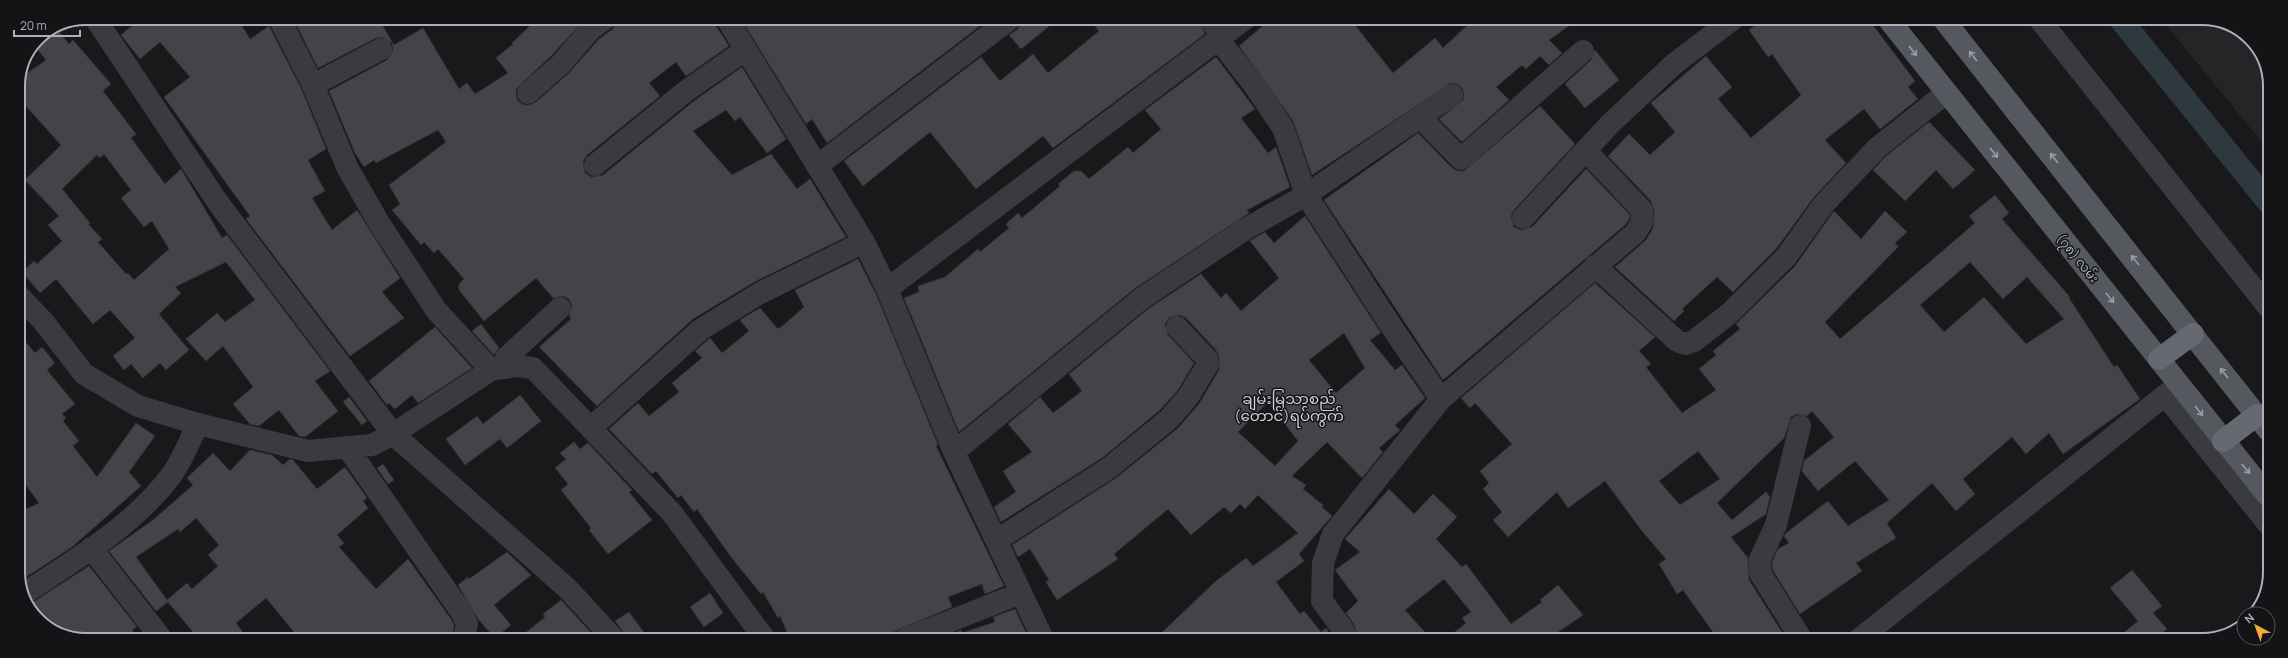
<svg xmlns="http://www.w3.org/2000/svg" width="2288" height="658" font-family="Manrope,'Noto Sans Myanmar',sans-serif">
<rect width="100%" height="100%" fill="#19191b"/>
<!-- built -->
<path fill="#252528" d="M 2162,20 L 2220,20 L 2253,41 L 2270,81 L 2270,152 Z"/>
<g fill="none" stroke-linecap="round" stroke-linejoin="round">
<!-- canal -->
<path stroke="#2e383f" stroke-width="23" d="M 2121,20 L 2269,203"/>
</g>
<!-- building -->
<path fill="#434448" stroke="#333337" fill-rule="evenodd" d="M 127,18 L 237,18 L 250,39 L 269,26 L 302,90 L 326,149 L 308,160 L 325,191 L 312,198 L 332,230 L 357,210 L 400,278 L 382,292 L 404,318 L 350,356 L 246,219 L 250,216 L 164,97 L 190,77 L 160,42 L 140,59 L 121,35 L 133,25 Z
M 293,18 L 378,18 L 394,45 L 423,28 L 459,89 L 467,83 L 475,94 L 508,73 L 496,58 L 513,44 L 512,43 L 538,18 L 585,19 L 552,55 L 516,89 L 516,95 L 518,101 L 524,105 L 530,105 L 536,102 L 569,73 L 599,39 L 613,29 L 617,19 L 715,19 L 716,26 L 729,46 L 686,76 L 676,62 L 649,83 L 660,96 L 587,155 L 583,161 L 585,173 L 591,177 L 603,175 L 694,101 L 742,67 L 786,139 L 767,153 L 740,117 L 735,121 L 726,110 L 693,131 L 732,175 L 771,154 L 797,189 L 810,179 L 846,237 L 754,282 L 693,319 L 597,406 L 539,347 L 571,319 L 569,316 L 572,306 L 569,299 L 563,296 L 553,298 L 536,278 L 484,321 L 459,290 L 459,284 L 464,279 L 438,249 L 434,253 L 424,242 L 421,245 L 392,210 L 400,204 L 389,185 L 446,142 L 438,130 L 376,163 L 374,160 L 364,167 L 355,153 L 329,91 L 387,60 L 393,50 L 392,43 L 382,37 L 376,38 L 318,68 Z
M 741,19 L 989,19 L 827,143 L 812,119 L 806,124 Z
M 1022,19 L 1058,19 L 1021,49 L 1009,35 L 1018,29 Z
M 1089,19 L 1197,19 L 1205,34 L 1053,148 L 1043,136 L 976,189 L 930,132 L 863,186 L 844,161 L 981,57 L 1000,81 L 1033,54 L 1048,73 L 1099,31 Z
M 1271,19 L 1350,19 L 1393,73 L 1435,38 L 1443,48 L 1474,19 L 1577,20 L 1549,40 L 1562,53 L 1549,65 L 1540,56 L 1526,69 L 1522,65 L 1496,87 L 1509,100 L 1462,142 L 1439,119 L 1463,100 L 1464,94 L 1462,88 L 1457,84 L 1451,83 L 1312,175 L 1293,121 L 1239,46 Z
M 1763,20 L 1869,20 L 1915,81 L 1908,87 L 1918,99 L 1880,129 L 1864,109 L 1825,140 L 1846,163 L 1814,197 L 1776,249 L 1733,292 L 1717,277 L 1682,309 L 1684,311 L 1674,321 L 1615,267 L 1646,240 L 1653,228 L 1654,210 L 1651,201 L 1608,156 L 1629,134 L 1650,155 L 1675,132 L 1651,103 L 1706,56 L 1732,87 L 1718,99 L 1751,138 L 1798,98 L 1801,95 L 1772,54 L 1768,57 L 1749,30 Z
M 56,28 L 69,44 L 73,40 L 111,84 L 103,91 L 136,134 L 131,138 L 165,184 L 181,169 L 222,238 L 227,235 L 330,371 L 315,381 L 338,411 L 305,437 L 299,436 L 279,410 L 259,426 L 250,424 L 233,404 L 253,387 L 223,346 L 206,361 L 186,339 L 217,313 L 225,322 L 255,300 L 226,262 L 175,287 L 181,293 L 159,314 L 189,350 L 166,370 L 160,363 L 143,378 L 131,364 L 124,370 L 113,356 L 135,338 L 110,310 L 93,324 L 56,279 L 40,293 L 22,272 L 34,261 L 37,264 L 62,241 L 48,225 L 59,216 L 25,180 L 61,145 L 25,105 L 18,110 L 19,79 L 46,60 L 34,45 ZM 104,154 L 131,190 L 121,198 L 144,227 L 152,221 L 169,249 L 134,280 L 128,273 L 126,274 L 98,242 L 102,239 L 88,224 L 90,223 L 62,189 L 97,155 L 100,158 Z
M 1595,50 L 1619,80 L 1585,108 L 1565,84 L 1591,60 Z
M 1216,57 L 1255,109 L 1241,118 L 1268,153 L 1276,147 L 1290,187 L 1247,210 L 1249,213 L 1134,289 L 959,432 L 904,298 L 919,292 L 918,286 L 945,277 L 978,249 L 980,252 L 1009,228 L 1006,224 L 1018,213 L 1022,218 L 1060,186 L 1058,184 L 1074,171 L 1081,171 L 1089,179 L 1128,147 L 1133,153 L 1161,129 L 1145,110 Z
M 1540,106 L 1575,144 L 1514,210 L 1511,216 L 1514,227 L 1521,230 L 1532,227 L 1586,169 L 1630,215 L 1630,218 L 1625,225 L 1443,380 L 1324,200 L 1418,133 L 1452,168 L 1458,171 L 1464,171 Z
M 1929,122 L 1975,170 L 1953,189 L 1936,170 L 1905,201 L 1873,170 L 1885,157 Z
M 1995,195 L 2009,213 L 2002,219 L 2070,297 L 2069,298 L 2114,367 L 2117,365 L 2140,399 L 2063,454 L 2049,433 L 2026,454 L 2012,437 L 1963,479 L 1975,494 L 1956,511 L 1932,483 L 1887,523 L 1896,538 L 1856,563 L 1862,571 L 1800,614 L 1772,569 L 1772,562 L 1778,549 L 1789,543 L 1784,536 L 1786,533 L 1828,501 L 1848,526 L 1889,500 L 1855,461 L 1818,491 L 1802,471 L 1804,461 L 1834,437 L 1812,411 L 1807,416 L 1797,414 L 1791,417 L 1784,438 L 1717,503 L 1732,520 L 1766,492 L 1770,497 L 1766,514 L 1731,537 L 1748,558 L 1749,580 L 1787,640 L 1718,639 L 1683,590 L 1677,594 L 1659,564 L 1666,559 L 1642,531 L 1605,481 L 1568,508 L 1557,492 L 1508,537 L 1493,520 L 1502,512 L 1483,489 L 1489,483 L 1480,471 L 1512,444 L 1475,403 L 1470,408 L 1461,398 L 1595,283 L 1655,337 L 1639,351 L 1651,364 L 1646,367 L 1682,413 L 1716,390 L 1699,369 L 1716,355 L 1713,351 L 1740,329 L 1736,324 L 1795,266 L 1834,211 L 1861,239 L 1885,211 L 1907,232 L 1895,243 L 1898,247 L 1825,322 L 1840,339 L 1975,223 L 1969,216 ZM 1970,262 L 2003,299 L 2027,277 L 2064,319 L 2026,344 L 1984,297 L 1944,332 L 1920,305 ZM 1698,451 L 1720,479 L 1680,505 L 1659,481 Z
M 1305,216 L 1381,333 L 1370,340 L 1395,370 L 1402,365 L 1425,398 L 1395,425 L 1400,430 L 1379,448 L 1383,452 L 1362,478 L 1327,442 L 1292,476 L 1306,485 L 1303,489 L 1323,505 L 1322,507 L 1332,516 L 1299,554 L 1304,561 L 1276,582 L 1300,614 L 1304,611 L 1321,632 L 1326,628 L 1333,639 L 1155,639 L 1216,581 L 1246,558 L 1253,566 L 1298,533 L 1258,495 L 1245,509 L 1240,504 L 1231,513 L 1224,507 L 1191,535 L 1168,509 L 1114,554 L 1118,559 L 1057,600 L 1046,582 L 1049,580 L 1030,549 L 1018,557 L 1012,545 L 1116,478 L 1177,429 L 1199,404 L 1219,370 L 1219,357 L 1216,350 L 1186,318 L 1180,315 L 1169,318 L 1165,324 L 1168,335 L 1194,363 L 1178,390 L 1160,410 L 1102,458 L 1001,522 L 994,507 L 1016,492 L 1003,471 L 1032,452 L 1008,424 L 1040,397 L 1053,413 L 1082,391 L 1069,374 L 1148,309 L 1201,274 L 1221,298 L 1226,293 L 1241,311 L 1279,278 L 1250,241 L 1265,232 L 1274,243 ZM 1344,333 L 1365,368 L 1336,393 L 1309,360 ZM 1268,402 L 1298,441 L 1275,466 L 1238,432 Z
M 858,259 L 876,294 L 938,445 L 936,446 L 1004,586 L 985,594 L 982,584 L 948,597 L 952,607 L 877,639 L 790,639 L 780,616 L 778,618 L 763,592 L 761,594 L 731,557 L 697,509 L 694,512 L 681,495 L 678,498 L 656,471 L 652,474 L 609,429 L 638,403 L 649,416 L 679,392 L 672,383 L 702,358 L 695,351 L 708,340 L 710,338 L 722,353 L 749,331 L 740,320 L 760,308 L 777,328 L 780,328 L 804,307 L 795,290 Z
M 481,324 L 499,348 L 494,355 L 472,331 Z
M 435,327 L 472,368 L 418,403 L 412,395 L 395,409 L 389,403 L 387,405 L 369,381 Z
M 18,333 L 35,353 L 42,347 L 55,363 L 47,370 L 75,404 L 62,414 L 66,418 L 63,421 L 79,441 L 73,446 L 97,477 L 136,423 L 155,436 L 129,472 L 141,486 L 72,547 L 20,581 L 18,577 L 18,513 L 39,503 L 18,474 Z
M 520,395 L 541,421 L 507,448 L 500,439 L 465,465 L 446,439 L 477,416 L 483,424 Z
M 349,397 L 367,421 L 362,425 L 343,402 Z
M 574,442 L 580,449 L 588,443 L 632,490 L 629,492 L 652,520 L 608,554 L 589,530 L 591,528 L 561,490 L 568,484 L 555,468 L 566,459 L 560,453 Z
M 250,450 L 272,455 L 283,465 L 290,459 L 293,460 L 317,489 L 345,467 L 367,498 L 363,501 L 368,508 L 337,535 L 344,543 L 339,547 L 376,589 L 408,559 L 451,619 L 454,625 L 452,638 L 299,638 L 266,598 L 236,623 L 247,638 L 198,638 L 168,602 L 156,611 L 109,551 L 153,520 L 193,485 L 187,478 L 213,453 L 230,471 ZM 196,518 L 219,545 L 208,555 L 218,566 L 192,589 L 187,583 L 167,600 L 136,557 L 178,529 L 180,532 Z
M 383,464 L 394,480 L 388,484 L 377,468 Z
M 1389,489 L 1414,514 L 1433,494 L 1457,517 L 1436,539 L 1462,567 L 1466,564 L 1511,624 L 1542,602 L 1540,600 L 1558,585 L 1583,615 L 1548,639 L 1446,639 L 1466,623 L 1462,618 L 1471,612 L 1444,579 L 1405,610 L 1431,639 L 1359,639 L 1353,623 L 1346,613 L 1358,601 L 1335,570 L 1360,552 L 1345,539 Z
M 507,552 L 531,575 L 494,605 L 511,625 L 495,638 L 478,619 L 458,585 L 468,577 L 469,579 Z
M 89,566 L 137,627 L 132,630 L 139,638 L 68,638 L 35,617 L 30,604 Z
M 2132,570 L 2162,606 L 2153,613 L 2167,629 L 2153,640 L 2115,640 L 2138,621 L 2110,588 Z
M 710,593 L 723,613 L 704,627 L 690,607 Z
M 561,600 L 596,638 L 519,638 L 545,617 L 543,614 Z
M 1015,609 L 1029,639 L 940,639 L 961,630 L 962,633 L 995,622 L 993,617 Z
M 629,612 L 648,638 L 625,638 L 622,630 L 615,621 Z"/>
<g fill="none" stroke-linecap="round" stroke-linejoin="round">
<!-- street -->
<path stroke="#3a3b40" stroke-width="22" d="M 95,18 L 219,204 L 393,434 L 568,589 L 613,638
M 279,18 L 313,85 L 347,167 L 379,223 L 436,310 L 491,370
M 727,19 L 864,242 L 887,289 L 954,452 L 1043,639
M 1209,19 L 1223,37
M 2040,20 L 2269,308
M 1219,40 L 1254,85 L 1283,128 L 1306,195 L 1397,335 L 1441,399
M 313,85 L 381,49
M 528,93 L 561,64 L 590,30 L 605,19
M 1421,118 L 1461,159 L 1583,51
M 595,165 L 686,91 L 745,50
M 817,166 L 1010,19
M 1523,218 L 1610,124 L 1674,64 L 1732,20
M 1595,266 L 1677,341 L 1685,344 L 1694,341 L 1730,313 L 1786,257 L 1824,204 L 1877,148 L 1946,93
M 887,289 L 1245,19
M 18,295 L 43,321 L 84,374 L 138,406 L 198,424 L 308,451 L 372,445 L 393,434 L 491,370 L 517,366 L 533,368 L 672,513 L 764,638
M 505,368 L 506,358 L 560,308
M 2165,395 L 2268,524
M 1800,426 L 1776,525 L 1760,559 L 1760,573 L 1802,640
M 591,428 L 700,330 L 760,293 L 864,242
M 347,447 L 462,613 L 467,624 L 464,638
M 954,452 L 1141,299 L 1244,230 L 1306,195 L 1452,95
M 997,540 L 1109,468 L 1169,419 L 1188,397 L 1208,364 L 1207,359 L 1177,327
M 91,548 L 161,638
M 25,593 C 77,558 135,525 173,473 C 183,458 190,440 198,424
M 905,639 L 1021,593
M 1347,639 L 1342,628 L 1322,601 L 1323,563 L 1333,534 L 1441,399 L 1635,233 L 1642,222 L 1642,210 L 1586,151
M 1858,640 L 2178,385"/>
<!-- primary -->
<path stroke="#56585f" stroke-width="22" d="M 1889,20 L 2268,496
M 1944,20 L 2268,430"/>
<!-- highway -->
<path stroke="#666971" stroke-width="22" d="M 2159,359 L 2193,334
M 2223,441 L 2257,415"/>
</g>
<!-- one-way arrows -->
<defs><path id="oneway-shaft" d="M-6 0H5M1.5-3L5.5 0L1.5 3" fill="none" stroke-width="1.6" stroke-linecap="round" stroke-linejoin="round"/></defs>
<g stroke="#9a9ea8">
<use href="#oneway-shaft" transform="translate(1913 51) rotate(52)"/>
<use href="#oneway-shaft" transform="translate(1973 56) rotate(-128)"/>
<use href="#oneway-shaft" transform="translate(1994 153) rotate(51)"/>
<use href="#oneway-shaft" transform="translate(2054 158) rotate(-128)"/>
<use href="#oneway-shaft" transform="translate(2135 260) rotate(-128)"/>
<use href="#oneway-shaft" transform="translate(2110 298) rotate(51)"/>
<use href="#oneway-shaft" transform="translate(2224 373) rotate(-128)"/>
<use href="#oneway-shaft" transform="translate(2199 411) rotate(52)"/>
<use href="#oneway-shaft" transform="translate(2246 469) rotate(50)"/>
</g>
<g text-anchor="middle" stroke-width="3" stroke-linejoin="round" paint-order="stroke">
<!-- street labels -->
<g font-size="13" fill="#abb0ba" stroke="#141416">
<text transform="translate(2078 258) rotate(51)" y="5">(၇၈) လမ်း</text>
</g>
<!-- quarter labels -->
<g font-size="15" fill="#cccfd6" stroke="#141416">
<text x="1289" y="404">ချမ်းမြသာစည်<tspan x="1289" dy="17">(တောင်)ရပ်ကွက်</tspan></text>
</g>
</g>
<!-- crop -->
<path d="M0 0H2288V658H0ZM86 25H2202A61 61 0 0 1 2263 86V572A61 61 0 0 1 2202 633H86A61 61 0 0 1 25 572V86A61 61 0 0 1 86 25Z" fill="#141416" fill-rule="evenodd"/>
<path fill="none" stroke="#abb0ba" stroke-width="2" d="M86 25H2202A61 61 0 0 1 2263 86V572A61 61 0 0 1 2202 633H86A61 61 0 0 1 25 572V86A61 61 0 0 1 86 25Z"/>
<!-- north arrow -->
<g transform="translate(2256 626) rotate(319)"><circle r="19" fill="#141416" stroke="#505258"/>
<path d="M0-3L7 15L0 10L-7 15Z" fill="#f1ac3b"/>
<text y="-6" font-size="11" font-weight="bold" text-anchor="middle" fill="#abb0ba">N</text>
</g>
<!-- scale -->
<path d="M14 30v6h66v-6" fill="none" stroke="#abb0ba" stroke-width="2"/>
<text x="20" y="30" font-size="12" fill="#abb0ba" stroke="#141416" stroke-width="3" paint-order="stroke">20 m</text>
</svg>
